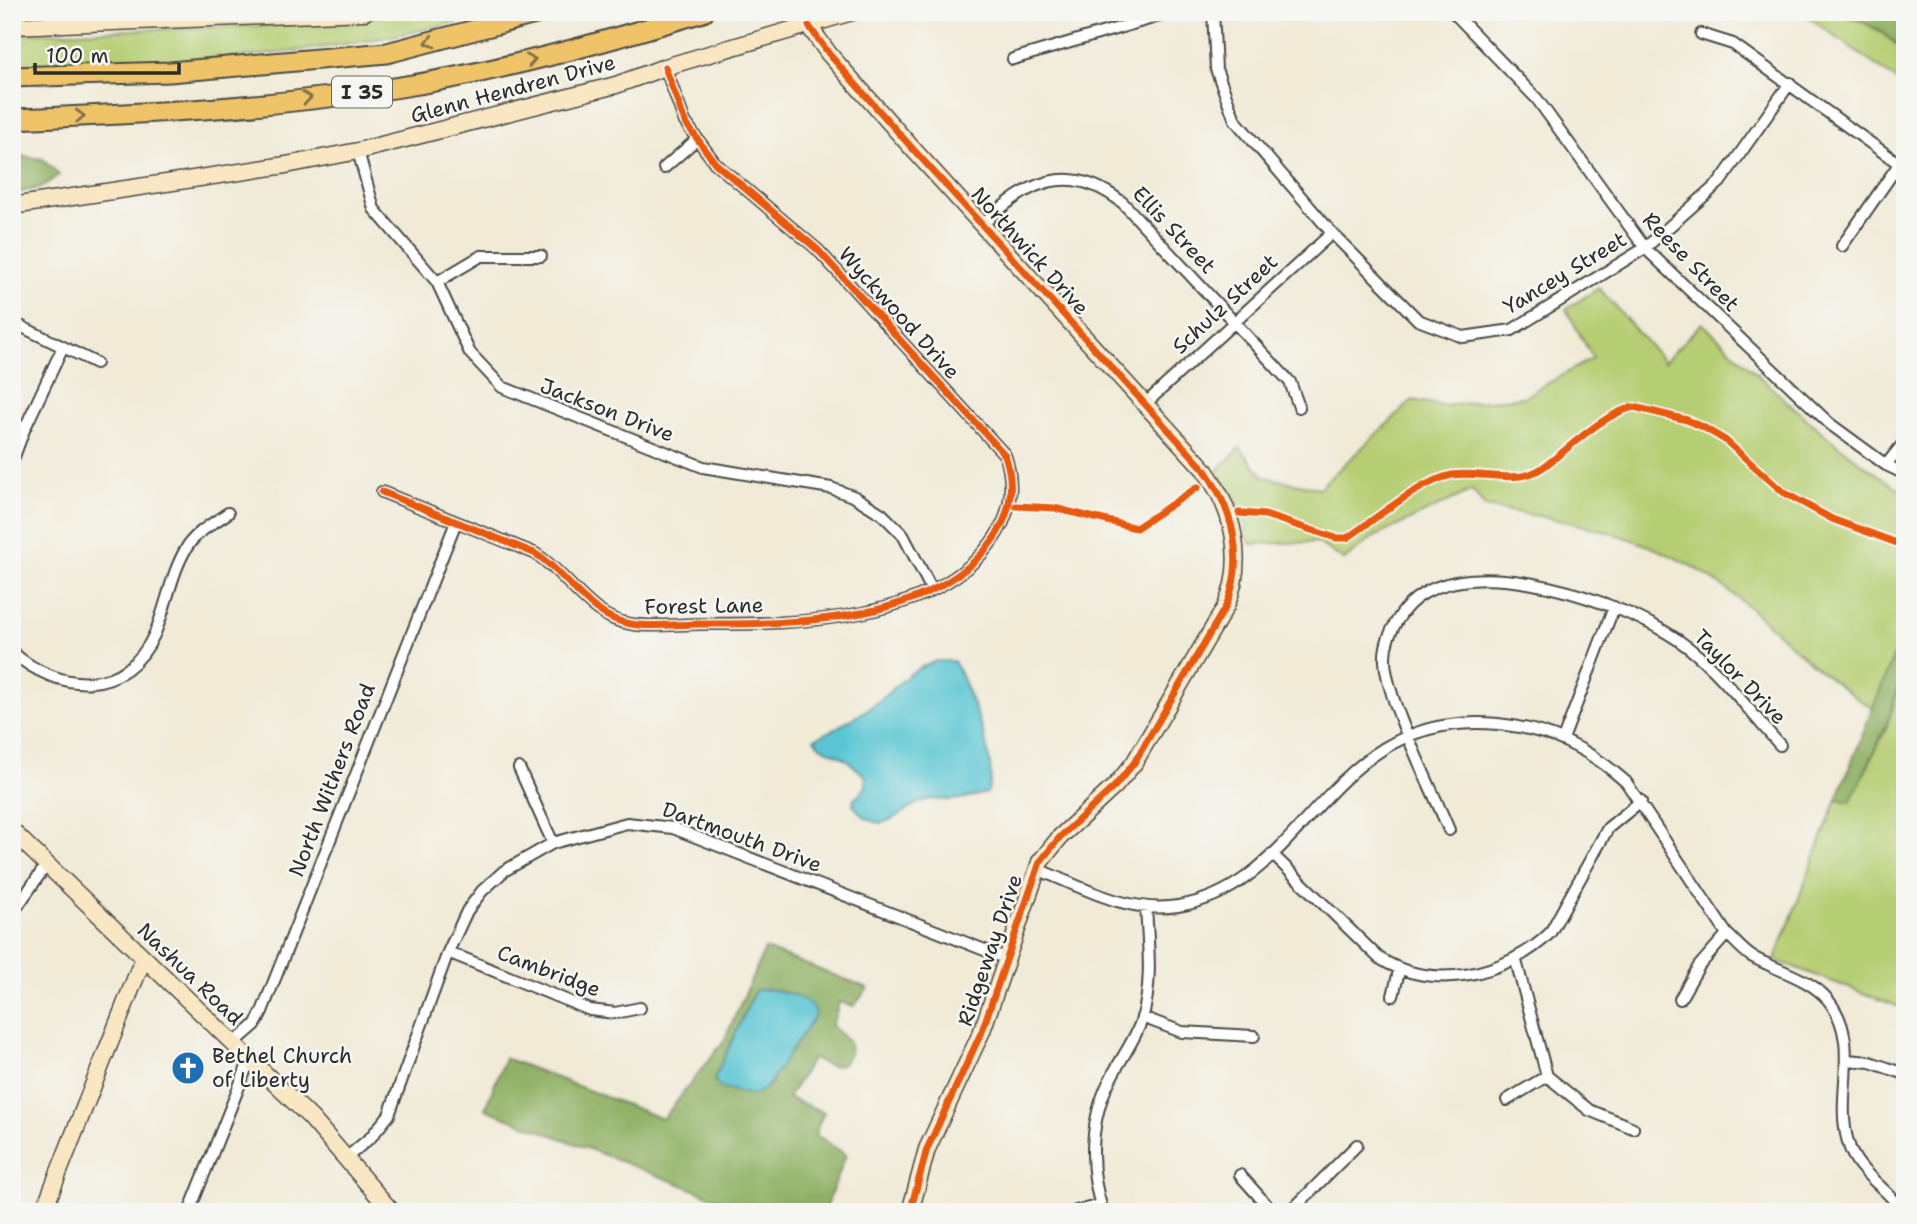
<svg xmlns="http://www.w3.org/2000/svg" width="1917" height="1224" font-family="'Shantell Sans',sans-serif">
<rect width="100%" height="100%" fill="#f6f6f2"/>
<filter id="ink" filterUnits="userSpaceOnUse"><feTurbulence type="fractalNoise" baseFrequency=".0143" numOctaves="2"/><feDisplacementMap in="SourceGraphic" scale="14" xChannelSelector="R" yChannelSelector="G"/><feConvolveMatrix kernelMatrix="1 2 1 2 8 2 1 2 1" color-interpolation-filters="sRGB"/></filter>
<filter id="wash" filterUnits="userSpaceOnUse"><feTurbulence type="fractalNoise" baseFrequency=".00686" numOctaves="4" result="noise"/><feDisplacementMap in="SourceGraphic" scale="28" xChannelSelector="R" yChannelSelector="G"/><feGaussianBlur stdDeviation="1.57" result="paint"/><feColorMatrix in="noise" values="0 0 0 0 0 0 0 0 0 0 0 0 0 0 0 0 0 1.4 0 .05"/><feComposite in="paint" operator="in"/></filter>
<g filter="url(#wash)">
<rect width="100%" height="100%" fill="#f0ead7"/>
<!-- green -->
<path fill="#b6ce73" stroke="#707c4f" stroke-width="2" d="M 411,12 L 495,12 C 340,56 173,65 12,69 L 12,34 L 313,24 Z
M 1801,12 C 1852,12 1865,19 1905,51 L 1905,86 Z
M 1599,288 L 1664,362 L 1702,323 C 1767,383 1829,446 1905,492 L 1905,627 L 1873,708 C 1821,678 1780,632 1733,594 C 1662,537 1573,521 1485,507 L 1472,490 L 1372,538 L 1344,560 L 1317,542 L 1250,544 L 1239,504 L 1217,471 L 1240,448 L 1264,477 L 1319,488 L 1413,400 L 1443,406 L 1523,397 L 1593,358 L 1566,309 Z
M 1905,665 L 1905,1009 L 1775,960 L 1837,799 L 1850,802 L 1886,729 Z"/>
<!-- forest -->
<path fill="#90b165" stroke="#5e6e48" stroke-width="2" fill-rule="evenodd" d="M 1842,12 L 1905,12 L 1905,51 L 1879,30 Z
M 12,155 L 43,159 L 59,175 L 40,188 L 12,194 Z
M 1905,627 C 1905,697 1880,741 1850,802 L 1837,799 Z
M 765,949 L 868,988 L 854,1006 L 839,1002 L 832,1026 L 849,1042 L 850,1054 L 842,1065 L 831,1066 L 812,1059 L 788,1098 L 824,1112 L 815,1134 L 846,1155 L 824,1212 L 752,1212 L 485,1109 L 505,1058 L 663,1119 L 725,1039 ZM 755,991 L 773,1083 L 754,1095 L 714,1080 Z"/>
<!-- water -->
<path fill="#5ac6d3" stroke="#42787f" stroke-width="2" d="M 936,661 L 954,661 C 967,688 1002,766 987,793 C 975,795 963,800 950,800 C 942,801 931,797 923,801 C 896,811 882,842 853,805 L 854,799 L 866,787 L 866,777 L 846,759 L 820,746 L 814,739 C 837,728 858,717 879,701 C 902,682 906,672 936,661 Z
M 761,989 C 777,989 811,997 816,1014 L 766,1088 L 754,1095 L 721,1088 L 714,1080 L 755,991 Z"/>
</g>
<g filter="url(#ink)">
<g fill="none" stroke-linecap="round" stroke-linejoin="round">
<defs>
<path id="street" d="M 1213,12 L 1216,69 L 1235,120 L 1332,233 L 1418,320 L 1463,337 L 1512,330 L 1645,248 L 1720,182 L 1790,83
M 1453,12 L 1537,99 L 1645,248 L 1830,424 L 1886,465 L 1905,474
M 1701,34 L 1733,44 L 1905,168
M 1013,59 L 1173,12
M 358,151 L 374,209 L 437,282 L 470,353 L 502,387 L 703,467 L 831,488 L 855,497 L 882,514 L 903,535 L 932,590
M 664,168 L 696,140
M 982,225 C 1026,182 1069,160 1123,203 L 1290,382 L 1299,407
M 1842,246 L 1899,164
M 437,282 L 481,256 L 541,256
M 12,322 L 96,363
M 1145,404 L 1332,233
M 12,462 L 24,430 L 63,347
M 1886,465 L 1905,441
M 382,492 L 534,553 C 568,573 588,618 631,624 C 653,628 678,624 700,624 C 795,624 943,624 998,532 C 1012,509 1014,481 1005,455 L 818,250 L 715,163 L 685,122 L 665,67
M 12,652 C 59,693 126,698 155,633 C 167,605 171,573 187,547 C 196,532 214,523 228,513
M 1563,739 L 1614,607
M 519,768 L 553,843
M 1449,830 C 1432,788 1387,702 1385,661 C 1384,644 1391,630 1400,616 C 1448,542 1608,597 1667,633 C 1712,659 1745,707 1780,745
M 1272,854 L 1379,958 C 1432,992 1506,976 1550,933 L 1608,828 L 1641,801
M 1037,869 C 1082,887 1128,914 1178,906 C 1309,886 1327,707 1498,724 C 1549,729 1588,748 1626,782 L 1727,934 C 1735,941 1742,950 1751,956 C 1775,970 1811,978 1829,1001 C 1862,1044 1834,1095 1848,1142 C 1856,1174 1887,1186 1903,1212
M 12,914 L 47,864
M 448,952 L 590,1010 L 615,1013 L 640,1008
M 1516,961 L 1547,1076 L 1589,1110 L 1633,1128
M 1393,996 L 1399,971
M 1680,999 L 1699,966 L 1727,934
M 1142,1017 L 1182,1032 L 1254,1036
M 233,1044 L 255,1025 L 261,1014 L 456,522
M 1847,1060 L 1870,1062 L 1905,1074
M 1507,1100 L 1547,1076
M 346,1158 L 371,1137 L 389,1115 L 448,952 L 467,911 L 482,891 L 504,871 L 553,843 L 627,823 L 673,828 L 1005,958
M 1240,1175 L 1273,1212
M 1076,1211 L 1101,1205
M 189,1212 L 250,1059
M 1103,1212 C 1088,1168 1089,1118 1112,1076 C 1122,1057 1135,1040 1142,1019 C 1153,982 1148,945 1146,907
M 1290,1212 L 1357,1145"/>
<path id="secondary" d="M 12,26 L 365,12
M 809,26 L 829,54 L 912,148 L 1204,469 C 1233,509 1246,559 1226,606 L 1134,763 L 1115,786 L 1060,837 L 1040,862 L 982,1031 L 927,1149 L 910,1212
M 12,206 L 286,165 L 358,151 L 616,85 L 665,67 L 852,12
M 12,831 L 311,1118 L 392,1212
M 43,1212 L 143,959"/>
<path id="highway" d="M 12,77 L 170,72 L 387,53 L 543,12
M 12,119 C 140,114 267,108 394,88 C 499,72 601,43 703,12"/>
</defs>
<!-- street casing -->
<use href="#street" stroke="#494845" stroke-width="14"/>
<!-- secondary casing -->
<use href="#secondary" stroke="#494845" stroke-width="19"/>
<!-- highway casing -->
<use href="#highway" stroke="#494845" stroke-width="23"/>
<!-- street -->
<use href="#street" stroke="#fff" stroke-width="10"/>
<!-- secondary -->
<use href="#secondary" stroke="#f9e7c3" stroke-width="16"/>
<!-- highway -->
<use href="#highway" stroke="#efc469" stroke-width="19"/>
<defs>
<path id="cycleway" d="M 809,26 L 829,54 L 912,148 L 1204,469 C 1233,509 1246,559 1226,606 L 1134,763 L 1115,786 L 1060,837 L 1040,862 L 982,1031 L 927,1149 L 910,1212
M 382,492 L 534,553 C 568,573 588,618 631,624 C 653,628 678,624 700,624 C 795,624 943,624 998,532 C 1012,509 1014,481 1005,455 L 818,250 L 715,163 L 685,122 L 665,67
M 1016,506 L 1054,508 L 1136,528 L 1198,487
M 1239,513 L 1265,515 L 1336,538 L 1347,538 C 1376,519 1418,482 1452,475 C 1479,470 1517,486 1542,468 C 1568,450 1602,414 1634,407 L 1687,420 L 1703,427 L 1725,440 L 1783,492 L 1832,519 L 1905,546"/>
</defs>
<!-- cycleway casing -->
<use href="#cycleway" stroke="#f6f6f2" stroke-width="11"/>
<!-- cycleway -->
<use href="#cycleway" stroke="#e8590c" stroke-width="7"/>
</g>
<!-- one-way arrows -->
<defs><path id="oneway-chevron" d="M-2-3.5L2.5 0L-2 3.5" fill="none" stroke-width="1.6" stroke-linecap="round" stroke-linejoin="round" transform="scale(1.75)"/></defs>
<g stroke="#837047">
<use href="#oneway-chevron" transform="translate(430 42) rotate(165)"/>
<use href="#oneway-chevron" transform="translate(531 60) rotate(-12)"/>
<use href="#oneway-chevron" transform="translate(307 98) rotate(-7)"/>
<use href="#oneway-chevron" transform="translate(80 116) rotate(-2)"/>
</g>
</g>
<!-- icons -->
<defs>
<symbol id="church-disc" viewBox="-11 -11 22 22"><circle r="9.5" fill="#1f6fb2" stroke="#f6f6f2"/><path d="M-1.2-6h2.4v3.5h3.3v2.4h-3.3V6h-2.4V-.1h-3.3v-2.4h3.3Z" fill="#fff"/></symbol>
</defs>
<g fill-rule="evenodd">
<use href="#church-disc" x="169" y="1049" width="38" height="38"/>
</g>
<g text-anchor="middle" stroke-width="5" stroke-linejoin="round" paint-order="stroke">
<!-- shield labels -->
<rect fill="#f6f6f2" stroke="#686867" stroke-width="2" x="332" y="76.5" width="60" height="31" rx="5"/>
<g font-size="19" font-weight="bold" fill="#2b2b2b">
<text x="362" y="99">I 35</text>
</g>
<!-- street labels -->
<g font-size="21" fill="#2b2b2b" stroke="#f6f6f2">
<text transform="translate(513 89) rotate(-15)" y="7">Glenn Hendren Drive</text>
<text transform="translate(1174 230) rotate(47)" y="7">Ellis Street</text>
<text transform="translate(1030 251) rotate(48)" y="7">Northwick Drive</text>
<text transform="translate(1691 262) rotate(46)" y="7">Reese Street</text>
<text transform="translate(1565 273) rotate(-31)" y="7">Yancey Street</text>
<text transform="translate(1225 304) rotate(-43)" y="7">Schulz Street</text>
<text transform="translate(899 313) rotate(48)" y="7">Wyckwood Drive</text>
<text transform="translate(607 410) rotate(21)" y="7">Jackson Drive</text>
<text transform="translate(704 606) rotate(-1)" y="7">Forest Lane</text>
<text transform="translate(1740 677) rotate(46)" y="7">Taylor Drive</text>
<text transform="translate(332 780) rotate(-69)" y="7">North Withers Road</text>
<text transform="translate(742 837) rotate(20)" y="7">Dartmouth Drive</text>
<text transform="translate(990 950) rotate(-71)" y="7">Ridgeway Drive</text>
<text transform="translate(549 971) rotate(21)" y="7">Cambridge</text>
<text transform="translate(190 974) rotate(44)" y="7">Nashua Road</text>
</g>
<!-- poi labels -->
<g font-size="21" fill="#2b2b2b" stroke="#f6f6f2" text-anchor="start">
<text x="212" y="1063">Bethel Church<tspan x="212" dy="24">of Liberty</tspan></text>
</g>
</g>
<!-- margin -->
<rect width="1917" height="1224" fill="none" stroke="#f6f6f2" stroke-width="42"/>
<!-- scale -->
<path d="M35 63v10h144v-10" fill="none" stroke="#2b2b2b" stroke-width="3.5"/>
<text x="46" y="63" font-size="21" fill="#2b2b2b" stroke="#f6f6f2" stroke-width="5" paint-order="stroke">100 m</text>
</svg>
